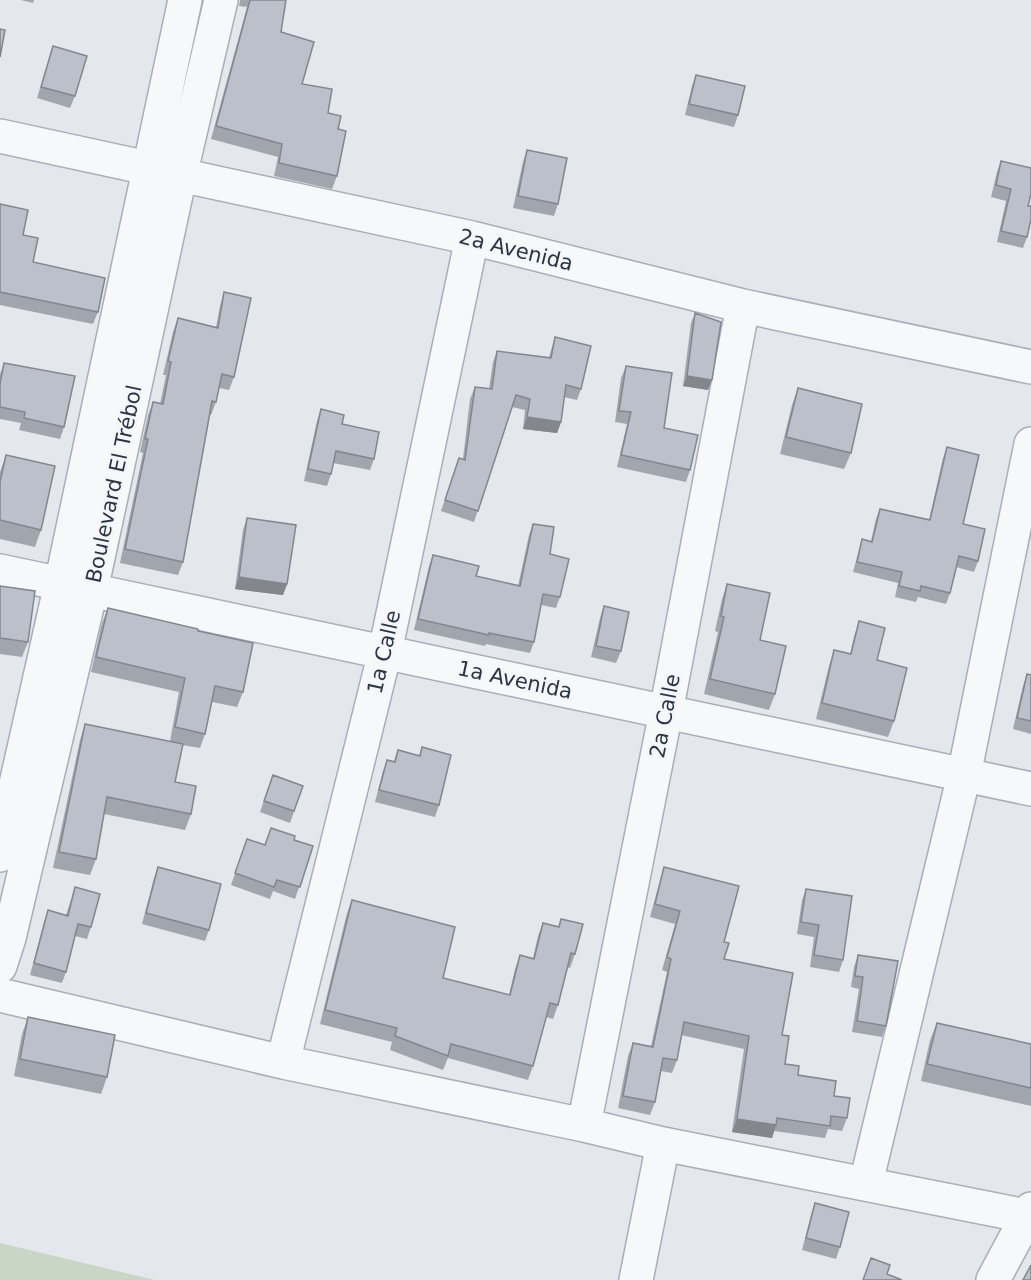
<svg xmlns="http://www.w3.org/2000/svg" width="1031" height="1280" font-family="'DejaVu Sans',sans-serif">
<rect width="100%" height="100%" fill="#e4e7ec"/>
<!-- green -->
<path fill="#c9d6c5" d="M 0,1243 L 155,1280 L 0,1280 Z"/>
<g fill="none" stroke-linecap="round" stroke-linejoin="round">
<defs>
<path id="minor" d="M 0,136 L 472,238 L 743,306 L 1031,367
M 0,571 L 1031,789
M 0,855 L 61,584 L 185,0
M 0,966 L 9,938 L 91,590 L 180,176 L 221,0
M 0,995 L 283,1062 L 584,1125 L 663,1144 L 1031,1217
M 283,1062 L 385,652 L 472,238
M 584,1125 L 666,712 L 743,306
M 866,1183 L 964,775 L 1031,444
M 636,1280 L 663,1144
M 993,1280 L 1031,1209"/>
</defs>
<!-- minor casing -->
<use href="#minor" stroke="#a9aeb7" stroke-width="36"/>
<!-- minor -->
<use href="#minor" stroke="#f7f8fa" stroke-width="33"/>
</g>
<!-- wall -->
<path fill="#a1a5ae" d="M 21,0 L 34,0 L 33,3 Z
M 240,0 L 286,0 L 281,32 L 302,84 L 328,113 L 338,129 L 337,176 L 332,189 L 274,176 L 278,157 L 211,139 L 247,7 L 239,6 Z
M 53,46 L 75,96 L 70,108 L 37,98 Z
M 696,75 L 738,115 L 734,127 L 685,115 L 692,86 Z
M 527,150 L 558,204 L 554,216 L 513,208 L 523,162 Z
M 1001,161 L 1028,206 L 1027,237 L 1023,248 L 997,242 L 1006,201 L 991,197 L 997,172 Z
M 0,204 L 23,235 L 33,262 L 98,312 L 93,324 L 0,305 Z
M 224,292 L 234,377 L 229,390 L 219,388 L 216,402 L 211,415 L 210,415 L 183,562 L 178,575 L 120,563 L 143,453 L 140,452 L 148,415 L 153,402 L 160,404 L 166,375 L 163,375 L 173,332 L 178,318 L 216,327 L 220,306 Z
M 695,313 L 712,380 L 708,390 L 683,386 L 691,323 Z
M 555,337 L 581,389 L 577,400 L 564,397 L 561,422 L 557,433 L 523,429 L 525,410 L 512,407 L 474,522 L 441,511 L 459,458 L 463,459 L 470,399 L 475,387 L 489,389 L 493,362 L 497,351 L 549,357 Z
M 4,363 L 64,427 L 60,439 L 19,430 L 21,423 L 0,419 L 0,374 Z
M 626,366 L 690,470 L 686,482 L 617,467 L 627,424 L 615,422 L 621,378 Z
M 798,388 L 851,453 L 844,469 L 780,454 L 792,405 Z
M 321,409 L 342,424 L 374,459 L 370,470 L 333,463 L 331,474 L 327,486 L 304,481 L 317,421 Z
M 947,447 L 963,524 L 978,561 L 974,572 L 956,567 L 950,593 L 946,604 L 918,597 L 916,602 L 895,597 L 898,583 L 853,572 L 862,539 L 871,541 L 876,519 L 880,509 L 929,520 L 943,458 Z
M 6,455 L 41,530 L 35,547 L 0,539 L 0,472 Z
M 247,518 L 287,584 L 283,595 L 235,589 L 243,530 Z
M 533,524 L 550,554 L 560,597 L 556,608 L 541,605 L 534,642 L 530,653 L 486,644 L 485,646 L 414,630 L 429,566 L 433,555 L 476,576 L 518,586 L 529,535 Z
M 727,584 L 775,694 L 769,710 L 704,694 L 718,632 L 715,631 L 722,599 Z
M 0,586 L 28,642 L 22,657 L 0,654 Z
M 604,606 L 621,651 L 616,663 L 591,657 L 600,618 Z
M 108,608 L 198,631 L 243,692 L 237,707 L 212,702 L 205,734 L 200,748 L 182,745 L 175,782 L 191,814 L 185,830 L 104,814 L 96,859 L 90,875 L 53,868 L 80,740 L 85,724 L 170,741 L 179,692 L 91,672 L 102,623 Z
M 859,621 L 894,721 L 888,737 L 816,719 L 829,666 L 834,650 L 850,654 L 854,637 Z
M 1027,674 L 1031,675 L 1031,734 L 1013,729 L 1023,686 Z
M 422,747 L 439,805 L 435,817 L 375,802 L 383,771 L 387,760 L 394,761 L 398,750 L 419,756 Z
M 273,775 L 303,786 L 290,823 L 260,812 Z
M 247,839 L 264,845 L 294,840 L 313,846 L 295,899 L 273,891 L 270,899 L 231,885 Z
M 158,867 L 209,930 L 205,941 L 142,924 L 154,878 Z
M 664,867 L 724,942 L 724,959 L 782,1035 L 785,1064 L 798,1075 L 834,1096 L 847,1118 L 842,1131 L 828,1129 L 825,1138 L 774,1131 L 772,1138 L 732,1132 L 744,1049 L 681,1035 L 677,1060 L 672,1073 L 661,1071 L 655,1102 L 650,1115 L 618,1108 L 628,1056 L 633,1043 L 651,1046 L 667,972 L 662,970 L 675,924 L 650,917 L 660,880 Z
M 75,887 L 91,927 L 87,939 L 75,936 L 66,972 L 62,983 L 30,975 L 44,922 L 48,910 L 66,915 Z
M 806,889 L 843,960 L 839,972 L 810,967 L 814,937 L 797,934 L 802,900 Z
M 352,900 L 443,978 L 509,995 L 515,969 L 520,955 L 533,958 L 538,936 L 543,923 L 558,927 L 561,919 L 575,954 L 570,968 L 567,967 L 558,1005 L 553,1019 L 546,1017 L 533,1066 L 528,1080 L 448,1058 L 443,1070 L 390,1050 L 392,1042 L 320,1024 L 347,913 Z
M 858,955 L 886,1026 L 882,1037 L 852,1032 L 859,989 L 851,987 L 854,967 Z
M 28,1017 L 107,1077 L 101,1094 L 14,1076 L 22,1034 Z
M 937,1023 L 1031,1044 L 1031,1106 L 921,1081 L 930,1040 Z
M 815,1203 L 840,1247 L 836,1259 L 802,1250 L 811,1215 Z"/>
<!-- shaded-wall -->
<path fill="#83868d" d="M 687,376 L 712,380 L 708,390 L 683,386 Z
M 527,417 L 561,422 L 557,433 L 523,429 Z
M 239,577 L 287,584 L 283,595 L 235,589 Z
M 737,1119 L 776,1125 L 772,1138 L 732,1132 Z"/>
<!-- building -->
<path fill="#bbc0ca" stroke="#83868d" stroke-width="1.5" d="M 250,0 L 286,0 L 281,32 L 314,42 L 302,84 L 332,89 L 328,113 L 341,116 L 338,129 L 346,131 L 337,176 L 279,163 L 282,144 L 216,126 Z
M 0,29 L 5,30 L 0,57 Z
M 53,46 L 87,56 L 75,96 L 41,87 Z
M 696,75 L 745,86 L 738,115 L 689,104 Z
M 527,150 L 567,158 L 558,204 L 518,196 Z
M 1001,161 L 1031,168 L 1031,194 L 1028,206 L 1031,206 L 1031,219 L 1027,237 L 1001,231 L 1011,189 L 996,185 Z
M 0,204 L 28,210 L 23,235 L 38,238 L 33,262 L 105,278 L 98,312 L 0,292 Z
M 224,292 L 251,298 L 234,377 L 222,374 L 216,402 L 212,401 L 183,562 L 125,549 L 148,439 L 145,439 L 153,402 L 163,404 L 171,362 L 168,361 L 178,318 L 218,328 Z
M 695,313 L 721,322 L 712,380 L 687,376 Z
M 555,337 L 591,346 L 581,389 L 566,385 L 561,422 L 527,417 L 530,399 L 516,395 L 478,511 L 445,500 L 459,458 L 465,460 L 475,387 L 492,389 L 497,351 L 551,358 Z
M 4,363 L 75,376 L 64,427 L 24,418 L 25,412 L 0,407 L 0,384 Z
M 626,366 L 672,373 L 664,428 L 698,435 L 690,470 L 621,455 L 631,412 L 619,411 Z
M 798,388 L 862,404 L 851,453 L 786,437 Z
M 321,409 L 344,415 L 342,424 L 379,432 L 374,459 L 336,451 L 331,474 L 308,469 Z
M 947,447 L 979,455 L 963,524 L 985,529 L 978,561 L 959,556 L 950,593 L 921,586 L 920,591 L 899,586 L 902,572 L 857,562 L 862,539 L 872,542 L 880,509 L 930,520 Z
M 6,455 L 55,466 L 41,530 L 0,520 L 0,482 Z
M 247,518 L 296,525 L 287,584 L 239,577 Z
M 533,524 L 554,527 L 550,554 L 569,559 L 560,597 L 543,594 L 534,642 L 489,633 L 489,635 L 418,619 L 433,555 L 479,566 L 476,576 L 520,586 Z
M 727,584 L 770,593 L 760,640 L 786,646 L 775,694 L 710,679 L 724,617 L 721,616 Z
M 0,586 L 35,591 L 28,642 L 0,638 Z
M 604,606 L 629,612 L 621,651 L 596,646 Z
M 108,608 L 198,629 L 198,631 L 253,643 L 243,692 L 215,686 L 205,734 L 175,727 L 185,678 L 96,657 Z
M 859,621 L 885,628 L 877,660 L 907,668 L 894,721 L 822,703 L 834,650 L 851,654 Z
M 1027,674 L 1031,675 L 1031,721 L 1017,718 Z
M 85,724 L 183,744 L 175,782 L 196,786 L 191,814 L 107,797 L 96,859 L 59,852 Z
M 422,747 L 451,755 L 439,805 L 379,790 L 387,760 L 395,762 L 398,750 L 420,756 Z
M 273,775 L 303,786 L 294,811 L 264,801 Z
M 271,828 L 295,836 L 294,840 L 313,846 L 300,887 L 277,880 L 274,887 L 235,873 L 247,839 L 265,845 Z
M 158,867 L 221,884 L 209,930 L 146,913 Z
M 664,867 L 739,886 L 724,942 L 729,943 L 724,959 L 793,973 L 782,1035 L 789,1036 L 785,1064 L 799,1066 L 798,1075 L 836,1081 L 834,1096 L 850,1098 L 847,1118 L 831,1116 L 830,1126 L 777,1118 L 776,1125 L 737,1119 L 749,1036 L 684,1022 L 677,1060 L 663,1058 L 655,1102 L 623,1096 L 633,1043 L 653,1047 L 671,959 L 667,957 L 680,911 L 655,904 Z
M 75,887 L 100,894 L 91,927 L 78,924 L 66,972 L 34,963 L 48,910 L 68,916 Z
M 806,889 L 852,896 L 843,960 L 814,955 L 819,925 L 801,922 Z
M 352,900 L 455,927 L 443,978 L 510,995 L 520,955 L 534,959 L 543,923 L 559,927 L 561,919 L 583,924 L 575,954 L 571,953 L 558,1005 L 550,1003 L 533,1066 L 451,1044 L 448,1056 L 395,1036 L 397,1028 L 325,1010 Z
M 858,955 L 898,961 L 886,1026 L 857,1021 L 863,977 L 855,976 Z
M 28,1017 L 115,1035 L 107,1077 L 20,1059 Z
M 937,1023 L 1031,1044 L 1031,1088 L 927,1064 Z
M 815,1203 L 849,1212 L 840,1247 L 806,1238 Z
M 871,1258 L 890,1265 L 887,1274 L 902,1280 L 863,1280 Z
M 1031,1265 L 1031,1280 L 1023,1280 Z"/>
<g text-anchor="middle" stroke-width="5" stroke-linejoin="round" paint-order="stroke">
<!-- street labels -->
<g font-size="21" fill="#2b3445" stroke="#f4f6f9">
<text transform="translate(516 250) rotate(14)" y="7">2a Avenida</text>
<text transform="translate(114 484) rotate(-78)" y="7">Boulevard El Trébol</text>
<text transform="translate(384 652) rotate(-77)" y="7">1a Calle</text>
<text transform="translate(515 680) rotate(12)" y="7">1a Avenida</text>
<text transform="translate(665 716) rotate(-79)" y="7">2a Calle</text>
</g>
</g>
</svg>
